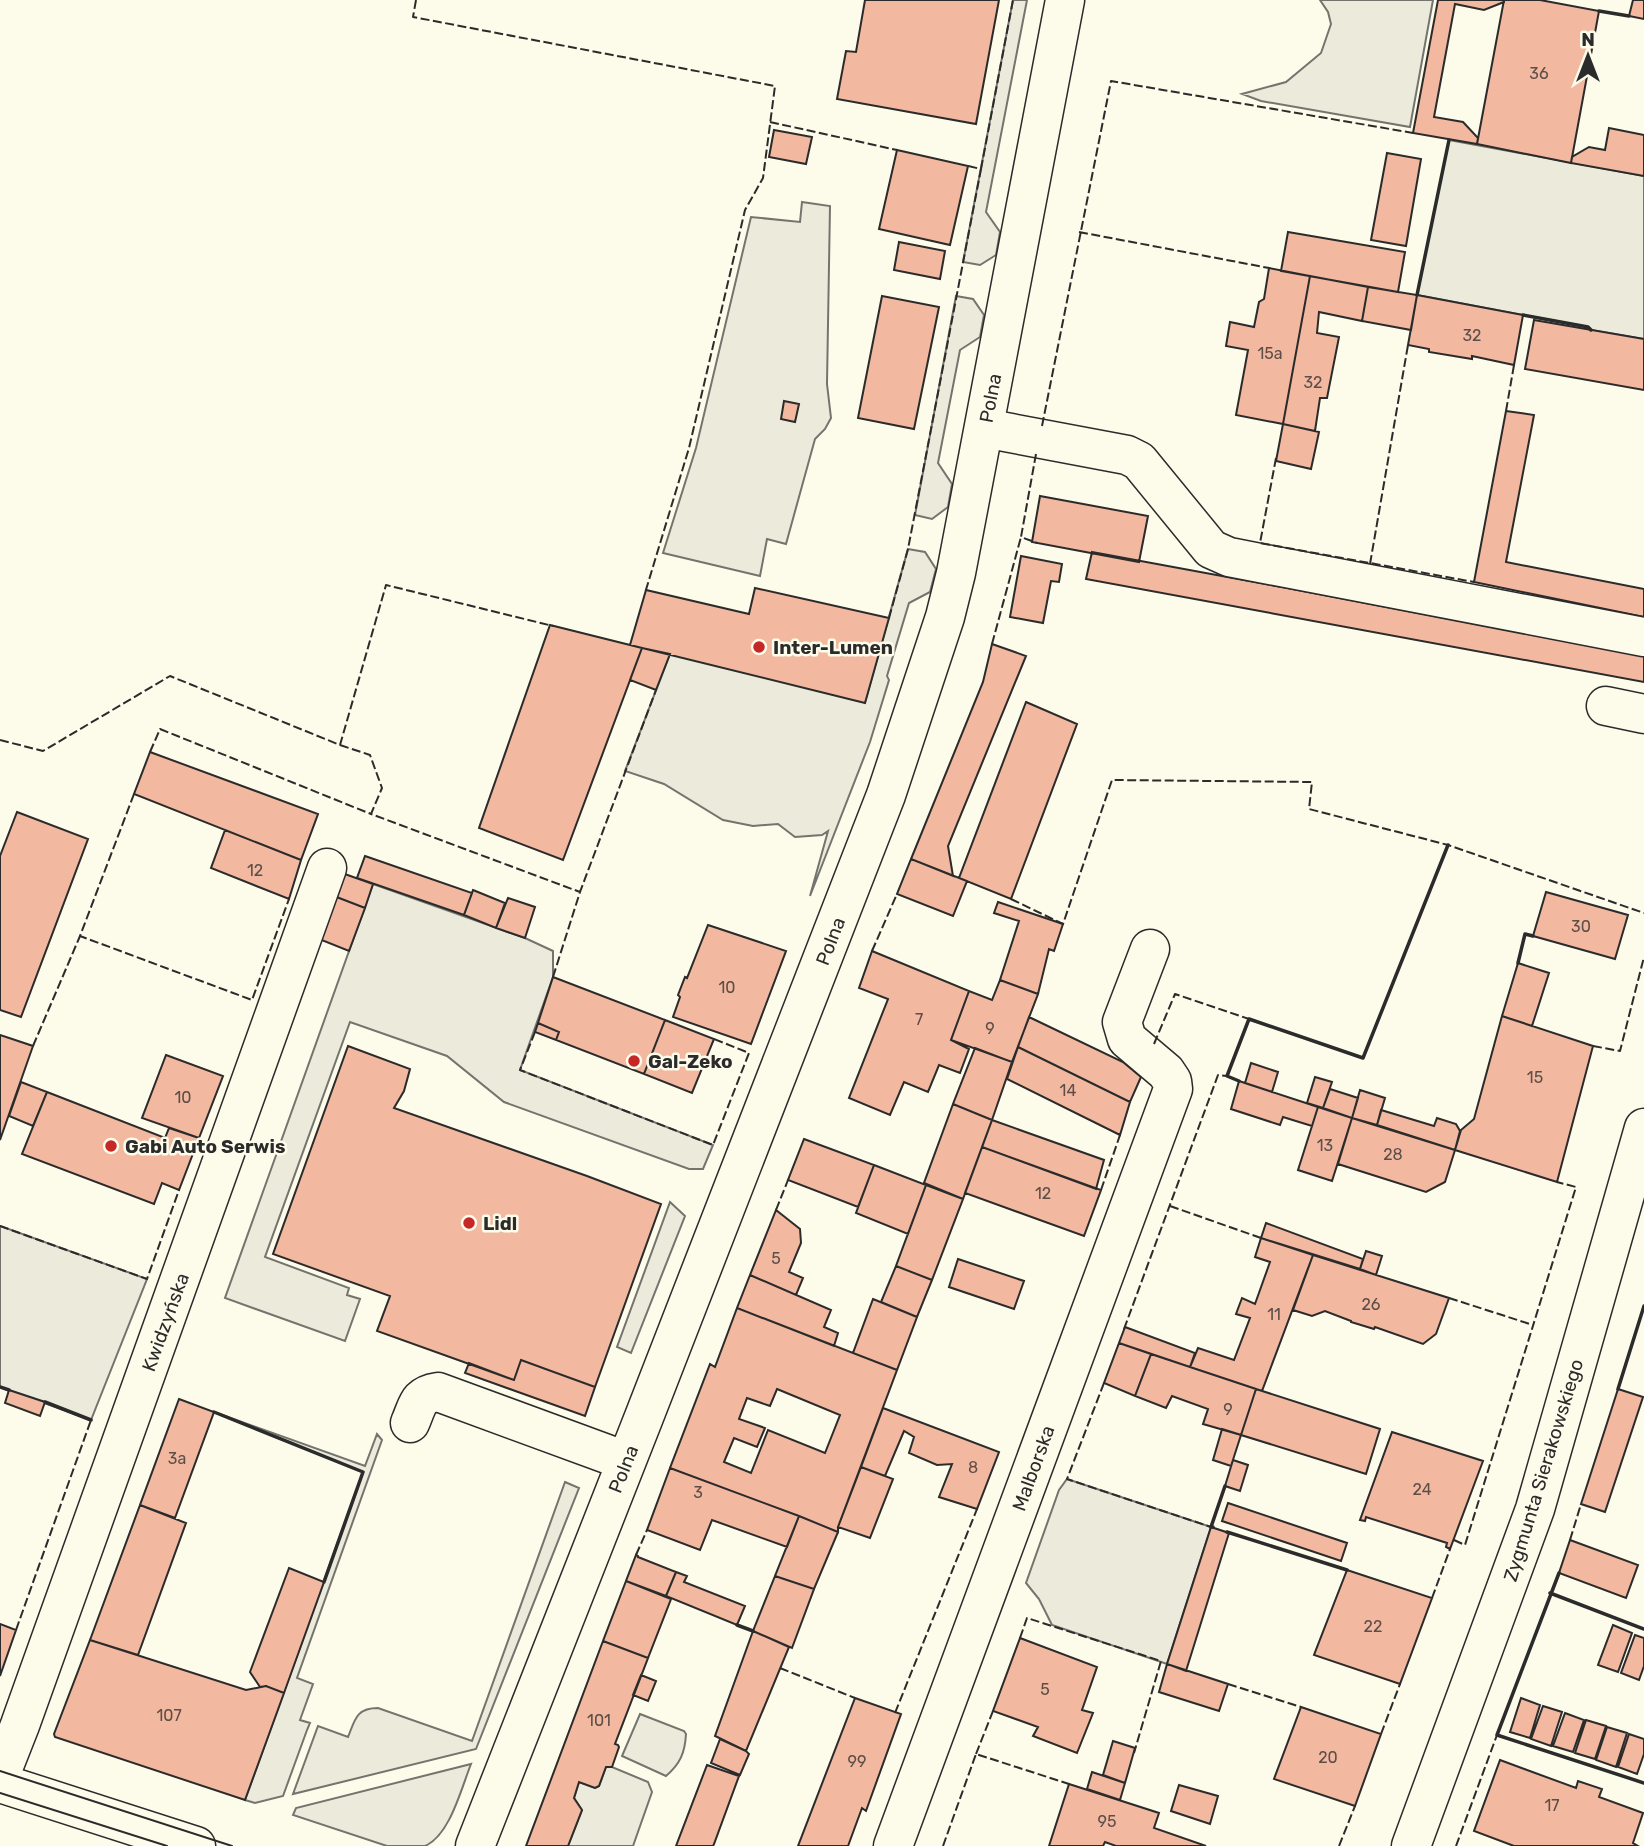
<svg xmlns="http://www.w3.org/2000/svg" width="1644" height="1846" font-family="Rubik,sans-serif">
<rect width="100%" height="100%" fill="#fdfbea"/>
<!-- green -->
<path fill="#ecebdb" stroke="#74746e" stroke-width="2" d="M 1013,0 L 1027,0 L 986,212 L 1000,232 L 996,255 L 980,265 L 963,262 Z
M 1320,0 L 1433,0 L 1410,127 L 1261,101 L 1242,94 L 1286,82 L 1321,53 L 1331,24 L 1328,12 Z
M 1449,140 L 1644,176 L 1644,339 L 1591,330 L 1588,327 L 1417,295 Z
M 802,202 L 830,206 L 827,384 L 831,418 L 825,429 L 815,439 L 786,544 L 767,539 L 760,576 L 663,553 L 696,448 L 751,217 L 800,222 Z
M 956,296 L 973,299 L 984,315 L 980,337 L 960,350 L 938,463 L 952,484 L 948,507 L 932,519 L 915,515 Z
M 908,549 L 925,552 L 936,569 L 930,592 L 909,603 L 887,676 L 889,680 L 870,742 L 810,896 L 828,831 L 822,835 L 795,837 L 778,824 L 753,826 L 723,820 L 664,784 L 625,771 L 670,654 L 865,702 Z
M 373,884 L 525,938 L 553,951 L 553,977 L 520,1070 L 713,1145 L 703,1169 L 689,1169 L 504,1102 L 447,1056 L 350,1022 L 265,1257 L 349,1288 L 347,1295 L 360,1299 L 345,1341 L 225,1298 Z
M 670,1202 L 685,1216 L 631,1353 L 617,1347 Z
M 0,1226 L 147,1279 L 91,1420 L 0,1387 Z
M 214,1412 L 365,1466 L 377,1434 L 382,1440 L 297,1678 L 313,1684 L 300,1720 L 310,1723 L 307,1730 L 283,1796 L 255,1803 L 245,1800 L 363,1472 Z
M 1067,1479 L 1211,1527 L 1167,1664 L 1052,1625 L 1039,1599 L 1026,1583 L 1059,1490 Z
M 565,1482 L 579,1488 L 476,1749 L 293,1794 L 318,1726 L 348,1737 C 355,1720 356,1708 378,1708 L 472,1741 Z
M 640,1714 L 684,1731 L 686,1734 C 685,1753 680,1764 666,1776 L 622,1756 Z
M 471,1764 C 461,1789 450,1835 425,1846 L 387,1846 L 293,1815 L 296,1808 Z
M 606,1767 L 612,1767 L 648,1782 L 652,1792 L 633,1846 L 568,1846 L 582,1810 L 574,1798 L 579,1782 L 595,1788 L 599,1786 Z"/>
<!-- building -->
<path fill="#f2b8a0" stroke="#2b2b2b" stroke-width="2" fill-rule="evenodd" d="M 865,0 L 999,0 L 976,124 L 837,99 L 846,51 L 856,52 Z
M 1438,0 L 1504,0 L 1504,2 L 1484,10 L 1455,4 L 1434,117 L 1463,122 L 1478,138 L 1477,144 L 1413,133 Z
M 1504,0 L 1540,0 L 1599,11 L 1571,163 L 1477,144 Z
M 1633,0 L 1644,0 L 1644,19 L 1629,16 Z
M 1609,128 L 1644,135 L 1644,176 L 1571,163 L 1572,157 L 1589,147 L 1605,150 Z
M 774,130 L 812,137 L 806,164 L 769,157 Z
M 897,150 L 968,166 L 950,245 L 879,229 Z
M 1387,153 L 1421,159 L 1406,246 L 1371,240 Z
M 1288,232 L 1405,252 L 1398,292 L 1281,271 Z
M 899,242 L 945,251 L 940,279 L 894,270 Z
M 1269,268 L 1310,276 L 1283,424 L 1236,415 L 1248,350 L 1226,346 L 1230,322 L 1254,327 L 1259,302 L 1264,299 Z
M 1310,276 L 1368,287 L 1362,321 L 1319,312 L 1317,333 L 1339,337 L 1327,398 L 1320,398 L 1315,431 L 1283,424 Z
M 1368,287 L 1417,295 L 1411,330 L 1362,321 Z
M 1417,295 L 1523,315 L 1514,365 L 1472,356 L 1472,359 L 1429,352 L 1429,349 L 1408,345 Z
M 882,296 L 939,307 L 914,429 L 858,418 Z
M 1534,320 L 1644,339 L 1644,390 L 1525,369 Z
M 784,401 L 799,404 L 795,422 L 781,419 Z
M 1506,411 L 1534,415 L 1506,562 L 1644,589 L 1644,617 L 1474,582 Z
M 1283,424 L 1319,432 L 1311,469 L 1276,461 Z
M 1040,496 L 1148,516 L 1139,562 L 1032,542 Z
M 1092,552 L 1287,588 L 1644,656 L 1644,682 L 1086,579 Z
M 1021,556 L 1062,564 L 1059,582 L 1051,581 L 1043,623 L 1010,617 Z
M 755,588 L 889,618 L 865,703 L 630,645 L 646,590 L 749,614 Z
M 550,625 L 642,648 L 563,860 L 479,828 Z
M 992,644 L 1026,656 L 948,846 L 953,876 L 911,859 L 983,682 Z
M 642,648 L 670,654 L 656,690 L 630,680 Z
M 1026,702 L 1077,724 L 1011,899 L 959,878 Z
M 150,752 L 318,814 L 301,860 L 134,794 Z
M 17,812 L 88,839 L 21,1017 L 0,1010 L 0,856 Z
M 225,830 L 301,860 L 289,899 L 211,868 Z
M 365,856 L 472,893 L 464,915 L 357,878 Z
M 911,859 L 967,881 L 953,916 L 897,894 Z
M 342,873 L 373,884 L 365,908 L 334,896 Z
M 473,890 L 505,903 L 496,928 L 464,915 Z
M 1546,892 L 1628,915 L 1615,959 L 1533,936 Z
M 334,896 L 365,908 L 349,951 L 319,939 Z
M 508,898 L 535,907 L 525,938 L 496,928 Z
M 998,902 L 1063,924 L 1054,951 L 1049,949 L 1038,994 L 1000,980 L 1019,921 L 994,913 Z
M 708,925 L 786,951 L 751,1044 L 673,1017 L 680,997 L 678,995 L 685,977 L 687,978 Z
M 872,951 L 969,991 L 951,1040 L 969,1049 L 960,1073 L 939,1065 L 928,1092 L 904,1082 L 890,1115 L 849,1098 L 888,999 L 859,988 Z
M 1518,963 L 1549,973 L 1532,1026 L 1502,1016 Z
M 553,977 L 665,1020 L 644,1074 L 556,1040 L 559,1032 L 538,1023 Z
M 1000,980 L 1038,994 L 1012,1062 L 951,1040 L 969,991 L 992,1000 Z
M 1502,1016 L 1593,1046 L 1557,1182 L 1455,1150 L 1461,1130 L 1474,1119 Z
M 1029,1017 L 1123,1062 L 1141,1077 L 1130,1102 L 1018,1047 Z
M 665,1020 L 714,1039 L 692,1093 L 644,1074 Z
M 538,1023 L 559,1032 L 556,1040 L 535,1032 Z
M 0,1035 L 33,1046 L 0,1140 Z
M 348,1046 L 410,1069 L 404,1091 L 394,1108 L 587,1176 L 661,1204 L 595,1387 L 521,1360 L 514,1380 L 377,1331 L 390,1296 L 273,1254 Z
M 1018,1047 L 1130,1102 L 1120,1135 L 1007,1079 Z
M 975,1048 L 1012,1062 L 992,1120 L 953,1104 Z
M 166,1055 L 223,1076 L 199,1138 L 142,1118 Z
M 1251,1063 L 1278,1072 L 1272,1092 L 1245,1083 Z
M 1315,1077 L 1332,1082 L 1323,1108 L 1307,1103 Z
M 1239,1081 L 1318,1107 L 1312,1126 L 1283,1117 L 1280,1125 L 1231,1109 Z
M 21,1082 L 47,1092 L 33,1126 L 9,1116 Z
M 1330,1089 L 1358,1098 L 1352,1118 L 1323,1108 Z
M 1360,1090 L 1385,1098 L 1377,1125 L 1352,1118 Z
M 47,1092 L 165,1138 L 169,1128 L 199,1138 L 179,1190 L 162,1183 L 154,1204 L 22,1154 Z
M 953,1104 L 992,1120 L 963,1199 L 924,1183 Z
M 1318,1107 L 1352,1118 L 1332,1181 L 1298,1170 Z
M 1381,1110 L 1434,1126 L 1437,1118 L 1456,1124 L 1460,1131 L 1455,1150 L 1377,1125 Z
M 1352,1118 L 1455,1150 L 1445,1182 L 1426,1192 L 1338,1164 Z
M 992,1120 L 1104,1160 L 1096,1189 L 982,1147 Z
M 804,1139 L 874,1165 L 858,1207 L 788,1180 Z
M 982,1147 L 1101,1190 L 1084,1236 L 965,1193 Z
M 874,1165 L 926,1185 L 908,1234 L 856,1213 Z
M 926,1185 L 963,1199 L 932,1280 L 896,1266 Z
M 776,1210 L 800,1229 L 801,1243 L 789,1272 L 803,1278 L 796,1295 L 750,1275 Z
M 1266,1223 L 1363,1259 L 1360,1269 L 1261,1238 Z
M 1261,1238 L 1313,1255 L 1262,1391 L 1190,1367 L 1198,1348 L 1234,1360 L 1250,1318 L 1236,1314 L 1242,1298 L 1255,1304 L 1270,1262 L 1255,1257 Z
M 1366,1251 L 1382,1256 L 1376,1275 L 1360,1269 Z
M 1313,1255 L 1449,1298 L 1436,1334 L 1423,1344 L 1375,1327 L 1374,1329 L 1351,1322 L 1351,1321 L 1325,1311 L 1312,1316 L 1293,1310 Z
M 958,1259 L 1024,1281 L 1014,1309 L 949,1287 Z
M 896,1266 L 932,1280 L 917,1317 L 881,1302 Z
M 750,1275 L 831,1310 L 824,1327 L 838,1333 L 834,1346 L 737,1308 Z
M 873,1299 L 917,1317 L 897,1370 L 853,1353 Z
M 737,1308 L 897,1370 L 838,1527 L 838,1532 L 799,1516 L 670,1468 L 710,1364 L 715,1367 ZM 777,1389 L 840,1415 L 825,1453 L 768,1430 L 751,1473 L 724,1462 L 734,1438 L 757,1447 L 765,1428 L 739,1419 L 747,1398 L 770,1406 Z
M 1125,1327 L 1195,1353 L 1190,1367 L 1119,1343 Z
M 1119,1343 L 1151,1354 L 1135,1396 L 1104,1383 Z
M 1151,1354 L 1256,1389 L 1241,1435 L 1203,1424 L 1208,1409 L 1172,1396 L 1166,1408 L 1135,1396 Z
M 521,1360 L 595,1387 L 585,1416 L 465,1373 L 469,1363 L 514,1380 Z
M 1256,1389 L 1380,1429 L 1366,1474 L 1241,1435 Z
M 1618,1389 L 1643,1397 L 1605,1512 L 1581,1504 Z
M 9,1390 L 45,1402 L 40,1416 L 5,1403 Z
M 179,1399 L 214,1412 L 175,1518 L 140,1505 Z
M 883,1408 L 999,1452 L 977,1509 L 939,1497 L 952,1464 L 937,1465 L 909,1453 L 914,1437 L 904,1431 L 885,1476 L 861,1467 Z
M 1222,1429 L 1241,1435 L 1231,1466 L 1213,1460 Z
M 1392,1432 L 1483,1461 L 1450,1549 L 1446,1547 L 1447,1543 L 1366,1517 L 1365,1521 L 1360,1520 Z
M 1233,1460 L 1248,1465 L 1240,1491 L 1225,1486 Z
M 861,1467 L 893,1479 L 870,1538 L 838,1527 Z
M 670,1468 L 799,1516 L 787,1547 L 712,1520 L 700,1550 L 647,1530 Z
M 1228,1503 L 1347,1543 L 1341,1561 L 1222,1521 Z
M 140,1505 L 186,1523 L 138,1655 L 90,1640 Z
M 799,1516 L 838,1532 L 814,1589 L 775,1576 Z
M 1211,1527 L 1229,1533 L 1186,1671 L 1167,1664 Z
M 1570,1540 L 1638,1565 L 1626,1598 L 1559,1573 Z
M 636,1555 L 638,1556 L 638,1557 L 676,1572 L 666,1596 L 626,1581 Z
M 289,1568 L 324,1582 L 284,1693 L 266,1686 L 260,1687 L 250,1672 Z
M 1347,1570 L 1432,1598 L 1400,1684 L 1314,1655 Z
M 676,1572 L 687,1576 L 684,1582 L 745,1606 L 737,1625 L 666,1596 Z
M 775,1576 L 814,1589 L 792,1648 L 753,1631 Z
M 626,1581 L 671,1599 L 648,1658 L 603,1641 Z
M 0,1624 L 16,1630 L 0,1676 Z
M 1613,1625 L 1632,1633 L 1618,1672 L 1598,1665 Z
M 753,1631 L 789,1647 L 746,1751 L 715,1736 Z
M 1635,1635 L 1644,1638 L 1644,1666 L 1639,1680 L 1621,1673 Z
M 1020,1638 L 1097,1667 L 1082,1710 L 1093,1713 L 1077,1753 L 1033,1736 L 1038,1727 L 993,1711 Z
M 90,1640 L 246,1690 L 266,1686 L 284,1693 L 245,1800 L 55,1737 L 54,1734 Z
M 603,1641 L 648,1658 L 615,1744 L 618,1745 L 619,1747 L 612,1767 L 606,1767 L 599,1786 L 595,1788 L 579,1782 L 574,1798 L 582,1810 L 568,1846 L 526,1846 Z
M 1167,1664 L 1228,1684 L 1219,1711 L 1159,1692 Z
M 641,1675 L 656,1681 L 648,1701 L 633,1695 Z
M 855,1698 L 901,1714 L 866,1811 L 862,1808 L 848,1846 L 798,1846 Z
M 1521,1698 L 1540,1705 L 1530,1738 L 1510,1732 Z
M 1543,1706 L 1562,1712 L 1551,1746 L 1531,1739 Z
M 1301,1707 L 1381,1734 L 1355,1806 L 1274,1779 Z
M 1565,1713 L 1584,1720 L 1573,1752 L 1553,1746 Z
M 1586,1720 L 1606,1726 L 1595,1759 L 1575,1753 Z
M 1607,1727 L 1627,1733 L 1616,1767 L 1596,1760 Z
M 1629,1734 L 1644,1739 L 1644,1754 L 1637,1774 L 1618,1767 Z
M 720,1739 L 746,1751 L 749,1754 L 740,1775 L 711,1763 Z
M 1113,1741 L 1135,1748 L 1125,1783 L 1103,1775 Z
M 1500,1760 L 1576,1788 L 1578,1781 L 1602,1789 L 1599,1797 L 1643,1813 L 1633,1843 L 1638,1846 L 1514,1846 L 1474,1831 Z
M 707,1765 L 739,1776 L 714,1844 L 713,1846 L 676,1846 Z
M 1092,1772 L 1125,1783 L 1120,1800 L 1087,1789 Z
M 1069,1784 L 1159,1813 L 1154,1828 L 1206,1846 L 1116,1846 L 1105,1842 L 1103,1846 L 1049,1846 Z
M 1179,1785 L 1218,1796 L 1210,1824 L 1171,1811 Z"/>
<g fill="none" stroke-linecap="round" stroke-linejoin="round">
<defs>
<path id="minor" d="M 984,428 L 1127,455 L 1139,461 L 1211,549 L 1229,557 L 1644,637
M 1606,706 L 1644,714
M 410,1423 C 418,1405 417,1395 438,1392 L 626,1461
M 0,1776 L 20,1725 L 327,868
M 0,1783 L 196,1846
M 475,1846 L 644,1417 L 886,795 L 945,617 L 956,573 L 1065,0
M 893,1846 L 1173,1089 L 1172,1081 L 1166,1072 L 1127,1039 L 1122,1022 L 1150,949
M 1411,1846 L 1535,1509 L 1644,1128"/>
</defs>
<!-- minor casing -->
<use href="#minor" stroke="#2b2b2b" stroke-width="41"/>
<!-- minor -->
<use href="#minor" stroke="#fdfbea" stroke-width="38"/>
<!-- tram -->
<path stroke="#2b2b2b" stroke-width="2" d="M 0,1771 L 232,1846
M 0,1793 L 167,1846"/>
<!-- fence -->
<path stroke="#2b2b2b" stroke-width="2" stroke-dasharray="9 3.5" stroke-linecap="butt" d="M 416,0 L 413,17 L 775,86 L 763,178 L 745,210 L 689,448 L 645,593
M 770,122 L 897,150
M 981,169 L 1013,0
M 1079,232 L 1269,268
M 1506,411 L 1514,365
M 1042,426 L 1111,81 L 1413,133
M 1036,454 L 1021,537 L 1037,543
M 1276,458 L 1260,543 L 1474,582
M 1370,564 L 1408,345
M 889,618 L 908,549 L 981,169 L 968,166
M 992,644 L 1021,537
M 0,740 L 43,751 L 170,676 L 340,745 L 386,585 L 553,626
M 340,745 L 370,755 L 382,788 L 371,814 L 580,892
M 150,752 L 160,729 L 371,814
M 134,794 L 80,936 L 252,1000 L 289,899
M 1011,899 L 1063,924 L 1112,780 L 1312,782 L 1309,809 L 1448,845 L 1644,913
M 872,951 L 897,894
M 553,977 L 580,892 L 656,690
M 535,1032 L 520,1070 L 713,1145 L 749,1053 L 714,1039
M 1154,1044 L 1175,994 L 1249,1019
M 33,1046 L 80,936
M 1593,1046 L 1620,1051 L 1644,957
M 1101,1190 L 1120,1135
M 1170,1206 L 1261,1238
M 776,1210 L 788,1180
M 0,1226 L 147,1279 L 179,1190
M 1449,1298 L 1533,1325
M 1124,1329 L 1218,1075 L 1227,1076
M 1104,1383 L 1067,1479 L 1211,1527
M 1454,1540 L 1465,1545 L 1576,1187 L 1557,1182
M 1570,1540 L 1581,1504
M 636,1555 L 647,1530
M 1432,1598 L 1450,1549
M 16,1630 L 91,1420
M 1020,1638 L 1027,1618 L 1161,1661 L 1134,1753
M 780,1668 L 855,1698
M 1228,1684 L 1301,1707
M 895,1713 L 977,1509
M 1381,1734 L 1400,1684
M 976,1754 L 993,1711
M 943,1846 L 976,1754 L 1069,1784
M 1339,1846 L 1355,1806
M 1456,1846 L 1497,1735"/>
<!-- wall -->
<path stroke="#2b2b2b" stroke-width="3.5" d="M 1599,11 L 1629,16
M 1417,295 L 1449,140
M 1523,315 L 1588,327 L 1591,330
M 1518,963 L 1525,934 L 1533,936
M 1239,1081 L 1227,1076 L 1249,1019 L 1363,1058 L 1448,845
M 0,1387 L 9,1390
M 1618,1389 L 1644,1306
M 45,1402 L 91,1420
M 214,1412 L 363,1472 L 324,1582
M 1213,1527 L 1211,1527 L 1225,1486
M 1227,1532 L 1347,1570
M 1559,1573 L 1497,1735 L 1644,1783
M 1550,1593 L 1644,1629
M 737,1625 L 753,1631"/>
</g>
<!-- markers -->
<g fill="#c62828" stroke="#fdfbea" stroke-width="2.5">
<circle cx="759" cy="647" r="7"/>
<circle cx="634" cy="1061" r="7"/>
<circle cx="111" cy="1146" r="7"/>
<circle cx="469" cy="1223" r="7"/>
</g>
<g text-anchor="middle" stroke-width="5" stroke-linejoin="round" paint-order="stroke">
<!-- number labels -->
<g font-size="16" fill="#5d4e48">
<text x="1539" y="79">36</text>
<text x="1472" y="341">32</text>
<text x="1270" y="359">15a</text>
<text x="1313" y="388">32</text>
<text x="255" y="876">12</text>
<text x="1581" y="932">30</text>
<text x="727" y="993">10</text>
<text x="919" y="1025">7</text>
<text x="990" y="1034">9</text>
<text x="1535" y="1083">15</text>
<text x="1068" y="1096">14</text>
<text x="183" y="1103">10</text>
<text x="1325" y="1151">13</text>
<text x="1393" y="1160">28</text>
<text x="1043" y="1199">12</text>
<text x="776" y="1264">5</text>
<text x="1371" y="1310">26</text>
<text x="1274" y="1320">11</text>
<text x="1228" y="1415">9</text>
<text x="177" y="1464">3a</text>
<text x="973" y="1473">8</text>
<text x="1422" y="1495">24</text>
<text x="698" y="1498">3</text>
<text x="1373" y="1632">22</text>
<text x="1045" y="1695">5</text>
<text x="169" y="1721">107</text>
<text x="599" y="1726">101</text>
<text x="1328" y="1763">20</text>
<text x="857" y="1767">99</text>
<text x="1552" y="1811">17</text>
<text x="1107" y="1827">95</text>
</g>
<!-- street labels -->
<g font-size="19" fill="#2b2b2b" stroke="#fdfbea">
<text transform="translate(990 398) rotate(-79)" y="7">Polna</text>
<text transform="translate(830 941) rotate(-69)" y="7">Polna</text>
<text transform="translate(165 1322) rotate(-70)" y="7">Kwidzyńska</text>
<text transform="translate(1033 1468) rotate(-70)" y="7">Malborska</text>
<text transform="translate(623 1469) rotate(-68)" y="7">Polna</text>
<text transform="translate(1543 1470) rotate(-73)" y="7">Zygmunta Sierakowskiego</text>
</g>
<!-- poi labels -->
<g font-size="19" font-weight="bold" fill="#2b2b2b" stroke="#fdfbea" text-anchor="start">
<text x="773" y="654">Inter-Lumen</text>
<text x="648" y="1068">Gal-Zeko</text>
<text x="125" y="1153">Gabi Auto Serwis</text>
<text x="483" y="1230">Lidl</text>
</g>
</g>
<!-- north arrow -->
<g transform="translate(1588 56)" stroke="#fdfbea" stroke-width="5" paint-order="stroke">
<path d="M0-5L12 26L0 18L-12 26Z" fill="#2b2b2b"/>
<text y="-10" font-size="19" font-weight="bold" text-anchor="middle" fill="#2b2b2b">N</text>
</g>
</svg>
